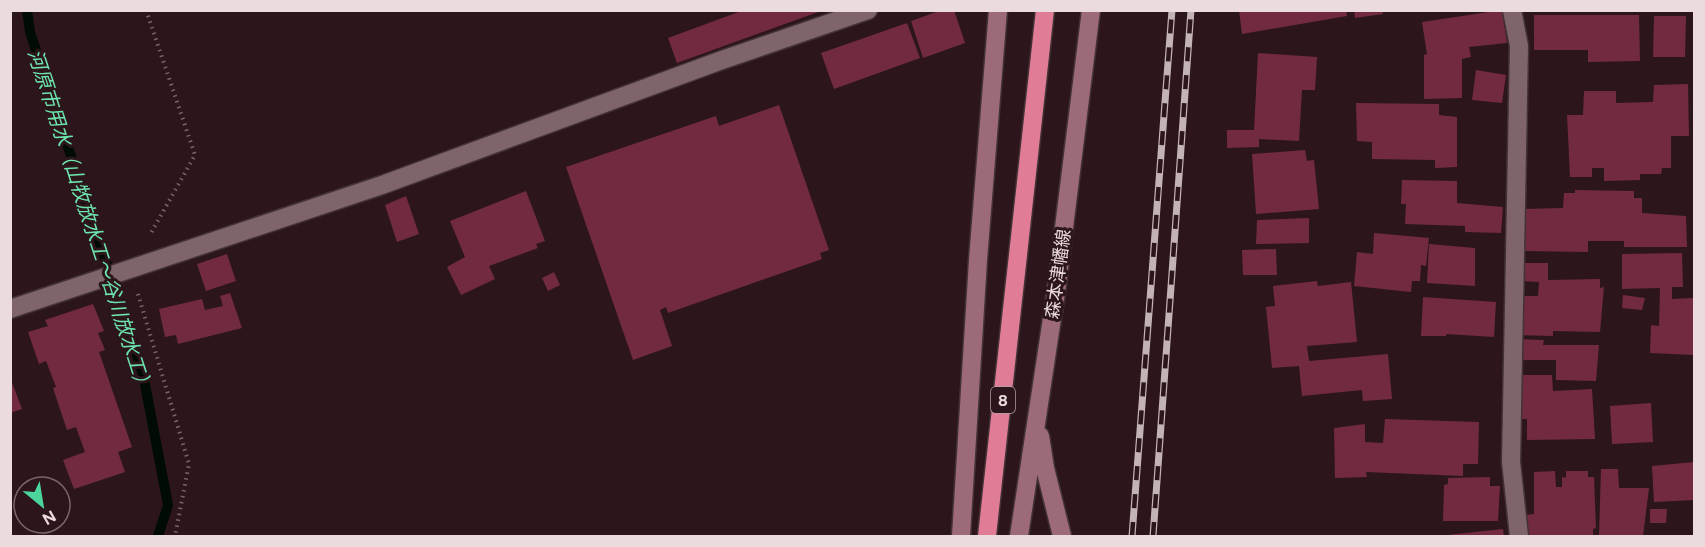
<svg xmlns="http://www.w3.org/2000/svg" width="1705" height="547" font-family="Figtree,'Noto Sans JP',sans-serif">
<rect width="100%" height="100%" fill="#2c161c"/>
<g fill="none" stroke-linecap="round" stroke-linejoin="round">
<!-- stream -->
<path stroke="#000c03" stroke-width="10" d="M 27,10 L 30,32 L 143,374 L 168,505 L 158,536"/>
</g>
<!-- building -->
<path fill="#722a40" d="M 744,10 L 821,11 L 677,63 L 668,38 Z
M 942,10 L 954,10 L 965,43 L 923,58 L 911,21 Z
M 1239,10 L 1346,10 L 1347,16 L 1242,34 Z
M 1354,10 L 1382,10 L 1383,14 L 1355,18 Z
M 1502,10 L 1507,43 L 1469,47 L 1471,57 L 1462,59 L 1462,98 L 1424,99 L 1424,55 L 1427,54 L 1422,22 Z
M 1534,15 L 1639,15 L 1640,61 L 1588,62 L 1588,50 L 1534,50 Z
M 1654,16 L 1686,16 L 1685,57 L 1653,57 Z
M 907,23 L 920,58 L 834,89 L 821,53 Z
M 1258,53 L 1317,57 L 1315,90 L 1302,90 L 1299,141 L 1259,139 L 1259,147 L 1227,148 L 1227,130 L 1254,130 Z
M 1476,70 L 1506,75 L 1502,103 L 1472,100 Z
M 1688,84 L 1689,136 L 1671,136 L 1671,168 L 1662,168 L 1661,174 L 1640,174 L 1640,180 L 1604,181 L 1604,168 L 1592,168 L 1592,177 L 1570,177 L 1567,115 L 1583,115 L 1584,91 L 1616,91 L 1616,103 L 1653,102 L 1654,85 Z
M 1356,103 L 1439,104 L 1439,115 L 1457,117 L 1457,167 L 1435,168 L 1435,160 L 1372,159 L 1372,142 L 1357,141 Z
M 779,105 L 829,250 L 820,253 L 822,259 L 668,313 L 666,307 L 660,310 L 672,346 L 633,360 L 566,167 L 716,116 L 719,126 Z
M 1305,150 L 1307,161 L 1314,160 L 1319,209 L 1256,214 L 1252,154 Z
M 1402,180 L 1457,181 L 1457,203 L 1503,207 L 1501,233 L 1465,232 L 1465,226 L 1405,224 L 1406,204 L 1401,204 Z
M 1575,190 L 1634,191 L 1634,198 L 1642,198 L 1642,213 L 1686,216 L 1687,247 L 1624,247 L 1624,241 L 1588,241 L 1588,252 L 1520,251 L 1522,209 L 1563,208 L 1564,193 L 1575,193 Z
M 526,191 L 545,241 L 536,244 L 538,248 L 489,266 L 495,279 L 461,295 L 447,267 L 465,257 L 450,221 Z
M 406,196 L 419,234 L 397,242 L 385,205 Z
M 1309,218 L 1309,243 L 1256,244 L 1257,220 Z
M 1374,233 L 1429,238 L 1426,266 L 1421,265 L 1420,281 L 1412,281 L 1411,292 L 1354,286 L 1357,252 L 1373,254 Z
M 1429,244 L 1475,248 L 1475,286 L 1427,283 Z
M 1276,249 L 1277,275 L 1243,275 L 1242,250 Z
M 1682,253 L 1683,287 L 1672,287 L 1672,299 L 1693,298 L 1694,355 L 1650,353 L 1651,325 L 1659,326 L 1660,288 L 1622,289 L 1622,254 Z
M 227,254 L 236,281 L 206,291 L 197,264 Z
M 1518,263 L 1548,263 L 1548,280 L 1600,279 L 1600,288 L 1604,287 L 1600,332 L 1553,331 L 1553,336 L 1518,335 L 1518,296 L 1538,296 L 1539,282 L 1518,281 Z
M 554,272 L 560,285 L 548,291 L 542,278 Z
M 1317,281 L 1318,286 L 1351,282 L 1357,342 L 1307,346 L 1309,361 L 1388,354 L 1392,399 L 1363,401 L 1362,390 L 1302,396 L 1299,366 L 1272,368 L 1266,307 L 1275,306 L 1273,286 Z
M 230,293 L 242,328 L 178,344 L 176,335 L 165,337 L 159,309 L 202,299 L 205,310 L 223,306 L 220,296 Z
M 1623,295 L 1645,298 L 1642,310 L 1622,308 Z
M 1423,297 L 1496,302 L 1494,337 L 1446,334 L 1446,336 L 1421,336 Z
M 93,304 L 104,331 L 98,333 L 105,350 L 99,352 L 132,447 L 118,452 L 125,472 L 74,489 L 63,460 L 85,452 L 76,427 L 67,430 L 53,388 L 56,387 L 46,361 L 39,364 L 28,332 L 48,326 L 45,320 Z
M 1517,339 L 1544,340 L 1543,345 L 1599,345 L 1596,381 L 1556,380 L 1556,360 L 1516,360 Z
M 1517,375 L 1552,375 L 1553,391 L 1592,389 L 1595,439 L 1527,440 L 1527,419 L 1518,419 Z
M 10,377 L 22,409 L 10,413 Z
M 1651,403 L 1653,442 L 1612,444 L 1610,406 Z
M 1385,419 L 1479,422 L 1478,464 L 1463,464 L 1463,476 L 1366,472 L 1367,477 L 1335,478 L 1334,428 L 1365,424 L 1365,442 L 1383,443 Z
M 1694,462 L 1694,500 L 1654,502 L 1652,466 Z
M 1601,469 L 1618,469 L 1619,488 L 1649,488 L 1643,536 L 1599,536 Z
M 1555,471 L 1556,487 L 1562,487 L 1562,477 L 1566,478 L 1566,471 L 1588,471 L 1588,477 L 1594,477 L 1596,528 L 1593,529 L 1593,536 L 1526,536 L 1524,515 L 1534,514 L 1534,472 Z
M 1490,477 L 1490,486 L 1500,486 L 1498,521 L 1443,521 L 1444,485 L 1448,484 L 1448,478 Z
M 1650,509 L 1667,509 L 1666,523 L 1650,523 Z
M 1503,529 L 1504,536 L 1447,536 L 1447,535 Z"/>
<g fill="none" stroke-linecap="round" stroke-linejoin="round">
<defs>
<path id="street" d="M 1512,10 L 1519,46 L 1511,462 L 1519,536
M 10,309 L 382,185 L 722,60 L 868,10"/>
<path id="secondary" d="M 1040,436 L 1045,468 L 1062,536
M 961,536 L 978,260 L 998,10
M 1019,536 L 1056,292 L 1091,10"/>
<path id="highway" d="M 987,536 L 1045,10"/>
</defs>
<!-- street casing -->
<use href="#street" stroke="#433336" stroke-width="21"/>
<!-- secondary casing -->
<use href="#secondary" stroke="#433336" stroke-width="21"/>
<!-- highway casing -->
<use href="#highway" stroke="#433336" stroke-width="21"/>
<!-- path -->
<path stroke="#786569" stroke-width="4" stroke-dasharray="1.5 4.5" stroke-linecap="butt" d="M 146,10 L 195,155 L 151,233
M 138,294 L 189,464 L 175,536"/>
<!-- street -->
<use href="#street" stroke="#7f646a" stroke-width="18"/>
<!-- secondary -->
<use href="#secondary" stroke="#9c6b77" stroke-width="18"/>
<!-- highway -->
<use href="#highway" stroke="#e07c96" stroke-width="18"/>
<defs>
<path id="rail" d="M 1132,536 L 1172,10
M 1153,536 L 1191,10"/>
</defs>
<!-- rail casing -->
<use href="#rail" stroke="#c3b2b6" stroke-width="7"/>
<!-- rail -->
<use href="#rail" stroke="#2c161c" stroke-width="4.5" stroke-dasharray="14" stroke-linecap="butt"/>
</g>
<g text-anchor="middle" stroke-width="6" stroke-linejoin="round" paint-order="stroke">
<!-- shield labels -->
<rect fill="#2c161c" stroke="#b2a0a4" stroke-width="1.5" x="991" y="387" width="24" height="26" rx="4.5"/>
<g font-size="16" font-weight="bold" fill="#ebdbde">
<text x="1003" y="406">8</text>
</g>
<!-- street labels -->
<g font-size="18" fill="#ebdbde" stroke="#2c161c">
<text transform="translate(1058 274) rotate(-82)" y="6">森本津幡線</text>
</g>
<!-- water labels -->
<g font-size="20" font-style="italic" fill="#6de5af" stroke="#2c161c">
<text transform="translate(90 221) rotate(72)" y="7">河原市用水（山牧放水工～谷川放水工）</text>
</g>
</g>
<!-- border -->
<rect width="1705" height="547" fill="none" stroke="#ebdbde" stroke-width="24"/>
<!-- north arrow -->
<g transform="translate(42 505) rotate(150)"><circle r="28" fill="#2c161c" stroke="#78656a" stroke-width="1.5"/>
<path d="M0-4.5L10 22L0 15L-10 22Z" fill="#4bd49b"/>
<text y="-9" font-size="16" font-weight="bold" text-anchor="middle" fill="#ebdbde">N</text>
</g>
</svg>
